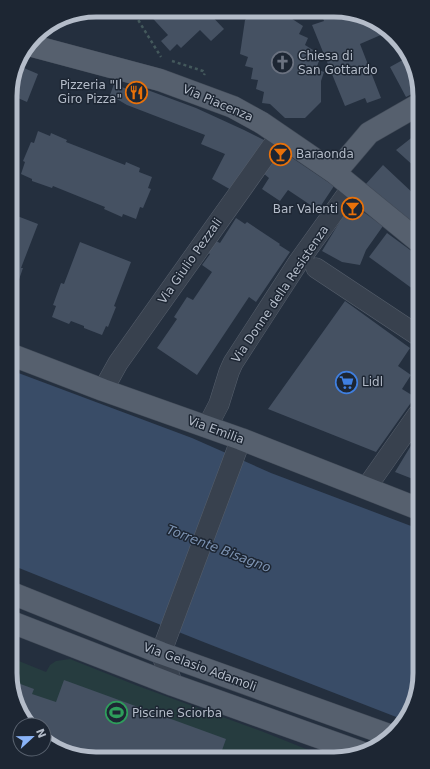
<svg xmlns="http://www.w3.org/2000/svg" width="430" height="769" font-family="'DejaVu Sans',sans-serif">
<rect width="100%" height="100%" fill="#242f3e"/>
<!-- green -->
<path fill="#263c3f" d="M 14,659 L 46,672 L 50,665 L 56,661 L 70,659 L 138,686 L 261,731 L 321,755 L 85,758 L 44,740 L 44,725 L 31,725 L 15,701 Z"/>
<!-- water -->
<path fill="#394c67" d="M 13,371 L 192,438 L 271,473 L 419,529 L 420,679 L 404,720 L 201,641 L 14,566 Z"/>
<!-- building -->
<path fill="#455162" d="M 145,10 L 207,11 L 224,29 L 211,41 L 200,30 L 181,48 L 177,44 L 170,51 L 161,41 L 168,35 Z
M 256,11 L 280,11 L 303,26 L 299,34 L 308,38 L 305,45 L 313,50 L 310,57 L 319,61 L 316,69 L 324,72 L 321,81 L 321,102 L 305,118 L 285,118 L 270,104 L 262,103 L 264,92 L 256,89 L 258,80 L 251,79 L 253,68 L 245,66 L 248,57 L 240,54 L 245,20 L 253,13 Z
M 320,11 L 350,12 L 390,31 L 360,44 L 381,98 L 367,103 L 365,98 L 345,106 L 312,25 L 324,21 Z
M 408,57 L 415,68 L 416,92 L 406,97 L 390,67 Z
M 17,65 L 38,74 L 27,102 L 11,95 L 11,85 Z
M 114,84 L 132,91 L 134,85 L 196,108 L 244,130 L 264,140 L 233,191 L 212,179 L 225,154 L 201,144 L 205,135 L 127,105 L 110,95 Z
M 38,131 L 50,136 L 51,133 L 67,140 L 66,142 L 125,165 L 126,162 L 140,168 L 139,172 L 152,177 L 148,188 L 151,189 L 143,208 L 140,207 L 136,219 L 123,214 L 122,217 L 104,209 L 105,207 L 53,186 L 52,188 L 32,181 L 32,179 L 21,174 L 25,162 L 23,161 L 31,142 L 34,143 Z
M 415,135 L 416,136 L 416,168 L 396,150 Z
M 279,149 L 334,186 L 318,210 L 288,190 L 280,201 L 262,189 L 269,178 L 263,173 Z
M 383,165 L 416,196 L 416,225 L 365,185 Z
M 351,203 L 383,226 L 366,250 L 360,265 L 342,262 L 322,251 Z
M 12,214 L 38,224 L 21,268 L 23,268 L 15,291 L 12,290 Z
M 236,218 L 245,224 L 247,222 L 280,244 L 279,245 L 290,252 L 256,302 L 249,297 L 197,375 L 157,348 L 177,319 L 174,317 L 187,297 L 193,300 L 212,272 L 202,265 L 210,254 L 208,253 L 216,241 L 220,243 Z
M 387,233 L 417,255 L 417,292 L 369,257 Z
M 80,242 L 131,262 L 114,306 L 116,307 L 108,327 L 106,326 L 102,335 L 84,328 L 84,326 L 71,321 L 69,324 L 52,317 L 56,306 L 53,305 L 61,283 L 64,284 Z
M 345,301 L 410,348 L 398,366 L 411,375 L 402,389 L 415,397 L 376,452 L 268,409 Z
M 418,434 L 418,481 L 395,472 Z
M 64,680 L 226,739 L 220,756 L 85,758 L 44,740 L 44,725 L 31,725 L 15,701 L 15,682 L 34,689 L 32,694 L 56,702 Z"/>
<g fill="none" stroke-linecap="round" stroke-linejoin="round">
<defs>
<path id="minor" d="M 316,268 L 417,335
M 103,390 L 118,363 L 280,135
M 207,427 L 219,404 L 229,372 L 233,363 L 299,261 L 352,187
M 366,488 L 418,414
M 173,685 L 161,653 L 241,439"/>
<path id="major" d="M 29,45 L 160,80 L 233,107 L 262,123 L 335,173 L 417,240
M 335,173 L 369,133 L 416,106
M 12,355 L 103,390 L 241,439 L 419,509
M 14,594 L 161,653 L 389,735
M 14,623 L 173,685 L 363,753"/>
</defs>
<!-- minor casing -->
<use href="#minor" stroke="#565f6c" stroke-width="21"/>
<!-- major casing -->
<use href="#major" stroke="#414a57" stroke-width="23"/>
<!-- path -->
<path stroke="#44595c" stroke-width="2.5" stroke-dasharray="3 3" stroke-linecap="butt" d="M 132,10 L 161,57
M 172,61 L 203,71 L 205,73 L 204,75"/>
<!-- minor -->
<use href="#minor" stroke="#38414e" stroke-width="20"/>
<!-- major -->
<use href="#major" stroke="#56606e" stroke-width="22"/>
</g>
<!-- icons -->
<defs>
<symbol id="church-ring" viewBox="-11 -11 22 22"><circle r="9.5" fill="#1d2633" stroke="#6b7280" stroke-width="1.5"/><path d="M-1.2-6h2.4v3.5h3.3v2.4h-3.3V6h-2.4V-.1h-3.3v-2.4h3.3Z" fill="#6b7280"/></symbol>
<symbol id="restaurant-ring" viewBox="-11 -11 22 22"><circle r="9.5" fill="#1d2633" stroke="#e8710a" stroke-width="1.5"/><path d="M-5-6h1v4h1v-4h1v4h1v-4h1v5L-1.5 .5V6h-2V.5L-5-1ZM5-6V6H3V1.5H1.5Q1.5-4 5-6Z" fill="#e8710a"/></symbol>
<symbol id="bar-ring" viewBox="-11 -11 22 22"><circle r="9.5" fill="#1d2633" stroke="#e8710a" stroke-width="1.5"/><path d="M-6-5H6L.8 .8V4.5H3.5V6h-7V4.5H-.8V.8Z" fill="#e8710a"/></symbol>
<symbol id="supermarket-ring" viewBox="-11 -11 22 22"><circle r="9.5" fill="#1d2633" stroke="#3f7fe0" stroke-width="1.5"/><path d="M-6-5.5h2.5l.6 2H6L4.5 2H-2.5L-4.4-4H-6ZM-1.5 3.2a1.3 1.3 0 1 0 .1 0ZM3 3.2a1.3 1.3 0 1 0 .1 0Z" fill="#3f7fe0"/></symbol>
<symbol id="stadium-ring" viewBox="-11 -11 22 22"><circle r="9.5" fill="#1d2633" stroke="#2e9e5b" stroke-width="1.5"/><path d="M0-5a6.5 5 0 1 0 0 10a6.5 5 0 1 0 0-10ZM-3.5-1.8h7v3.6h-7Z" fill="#2e9e5b"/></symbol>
</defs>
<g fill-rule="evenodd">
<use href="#church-ring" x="270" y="50" width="25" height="25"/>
<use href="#restaurant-ring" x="124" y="80" width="25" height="25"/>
<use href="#bar-ring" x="268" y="142" width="25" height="25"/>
<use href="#bar-ring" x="340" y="196" width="25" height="25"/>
<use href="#supermarket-ring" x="334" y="370" width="25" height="25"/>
<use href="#stadium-ring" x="104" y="700" width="25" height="25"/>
</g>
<g text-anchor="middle" stroke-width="3" stroke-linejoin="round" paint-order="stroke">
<!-- poi labels -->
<g font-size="12" fill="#b4bcc9" stroke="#1d2633" text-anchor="start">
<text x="298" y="60">Chiesa di<tspan x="298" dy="14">San Gottardo</tspan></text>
<text x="122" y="89" text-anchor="end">Pizzeria "Il<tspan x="122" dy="14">Giro Pizza"</tspan></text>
<text x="296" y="158">Baraonda</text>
<text x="338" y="213" text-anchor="end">Bar Valenti</text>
<text x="362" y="386">Lidl</text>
<text x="132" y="717">Piscine Sciorba</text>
</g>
<!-- street labels -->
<g font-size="12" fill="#b4bcc9" stroke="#1d2633">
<text transform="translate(218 103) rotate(23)" y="4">Via Piacenza</text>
<text transform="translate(190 261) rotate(-55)" y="4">Via Giulio Pezzali</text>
<text transform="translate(280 294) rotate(-56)" y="4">Via Donne della Resistenza</text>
<text transform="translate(216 430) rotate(20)" y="4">Via Emilia</text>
<text transform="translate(200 667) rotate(20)" y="4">Via Gelasio Adamoli</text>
</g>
<!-- water labels -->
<g font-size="13" font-style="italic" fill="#7c92b1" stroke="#1d2633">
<text transform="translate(219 548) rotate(21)" y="5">Torrente Bisagno</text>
</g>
</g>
<!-- crop -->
<path d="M0 0H430V769H0ZM96 17H334A79 79 0 0 1 413 96V673A79 79 0 0 1 334 752H96A79 79 0 0 1 17 673V96A79 79 0 0 1 96 17Z" fill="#1d2633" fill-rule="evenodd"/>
<path fill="none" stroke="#b4bcc9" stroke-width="5" d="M96 17H334A79 79 0 0 1 413 96V673A79 79 0 0 1 334 752H96A79 79 0 0 1 17 673V96A79 79 0 0 1 96 17Z"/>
<!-- north arrow -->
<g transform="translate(32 737) rotate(68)"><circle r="19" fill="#1d2633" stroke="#59626f"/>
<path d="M0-3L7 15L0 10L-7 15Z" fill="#8ab4f8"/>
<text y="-6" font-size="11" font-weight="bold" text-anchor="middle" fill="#b4bcc9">N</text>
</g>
</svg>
